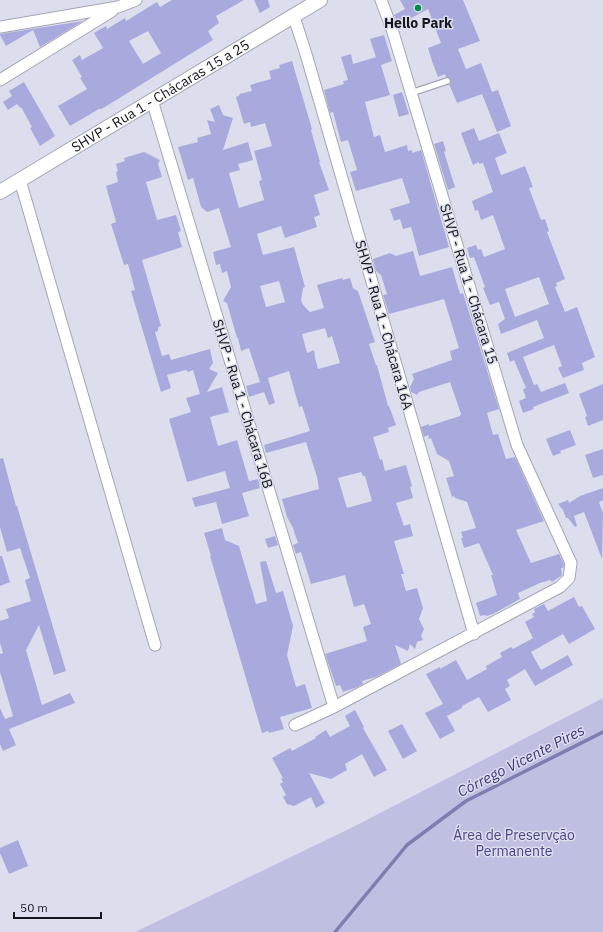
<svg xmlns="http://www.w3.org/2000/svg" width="603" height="932" font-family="'IBM Plex Sans',sans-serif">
<rect width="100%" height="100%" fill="#dddeed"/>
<!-- green -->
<path fill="#bfc0e1" d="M 603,698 L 603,932 L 135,932 L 351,828 Z"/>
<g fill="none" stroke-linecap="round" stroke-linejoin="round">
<!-- stream -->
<path stroke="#7c7eaf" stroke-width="3.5" d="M 335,932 L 407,845 L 466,801 L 603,732"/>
</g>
<!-- building -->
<path fill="#a8aadd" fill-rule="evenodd" d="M 172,0 L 244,0 L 216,16 L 219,23 L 208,31 L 213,40 L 105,107 L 101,109 L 99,109 L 70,126 L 58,106 L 87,89 L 80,78 L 82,77 L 72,60 L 80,55 L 82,60 L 103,48 L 94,33 L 106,26 L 107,29 L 125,18 L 126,21 L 157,2 L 160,7 ZM 148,31 L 161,53 L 143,64 L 129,41 Z
M 254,0 L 268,0 L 270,7 L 260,13 Z
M 400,0 L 463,0 L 480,41 L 458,49 L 466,69 L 481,63 L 492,92 L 498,90 L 511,126 L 497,132 L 482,94 L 457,103 L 449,84 L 451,79 L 446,77 L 445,74 L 438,77 L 432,61 L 428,48 L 441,43 L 428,9 L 408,20 L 398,24 L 394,15 L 405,9 Z
M 83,21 L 40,47 L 33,30 L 6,46 L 0,35 L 0,34 Z
M 384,35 L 392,61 L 381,65 L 390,95 L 365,102 L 374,137 L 380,135 L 385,152 L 407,145 L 408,151 L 412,150 L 412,153 L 421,150 L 449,247 L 419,256 L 411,227 L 403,229 L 400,219 L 394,221 L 390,209 L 410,203 L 402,178 L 356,191 L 350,172 L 357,170 L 348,140 L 341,142 L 333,112 L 330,113 L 324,90 L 344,84 L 343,81 L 348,80 L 341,57 L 351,54 L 353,64 L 376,57 L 370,39 Z
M 292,61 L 312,129 L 311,130 L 320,162 L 319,162 L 329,190 L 314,195 L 320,215 L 314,217 L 317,227 L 285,238 L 281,226 L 257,234 L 263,255 L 294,247 L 305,287 L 303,288 L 301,300 L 303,305 L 310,312 L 324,308 L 317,285 L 342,278 L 343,280 L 350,278 L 353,288 L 358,291 L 375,342 L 369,344 L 376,365 L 377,365 L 388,406 L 389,406 L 396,425 L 388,428 L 389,432 L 373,437 L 380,460 L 382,459 L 385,471 L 406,465 L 412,486 L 410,487 L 413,498 L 396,503 L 404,526 L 410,524 L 413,536 L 394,541 L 404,574 L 401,574 L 406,591 L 417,588 L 423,608 L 419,619 L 424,629 L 421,636 L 423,640 L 417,642 L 415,649 L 410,644 L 408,651 L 395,645 L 401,664 L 376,677 L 362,681 L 363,684 L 355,688 L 343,692 L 340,685 L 336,686 L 325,654 L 367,641 L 363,627 L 371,624 L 364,604 L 354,607 L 345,575 L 311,584 L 301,552 L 296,554 L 293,545 L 298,543 L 293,528 L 287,517 L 282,499 L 319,489 L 317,477 L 306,442 L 266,453 L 264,445 L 310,431 L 302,406 L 299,407 L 289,371 L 268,378 L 275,403 L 269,405 L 264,392 L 249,397 L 246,386 L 260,382 L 249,348 L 241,351 L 238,338 L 237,338 L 227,303 L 223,301 L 231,287 L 227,271 L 222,273 L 220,264 L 216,265 L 213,252 L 231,247 L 219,208 L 207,212 L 201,207 L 193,178 L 188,180 L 178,147 L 198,142 L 197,138 L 211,134 L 207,120 L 215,122 L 210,109 L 219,105 L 223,115 L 233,118 L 223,150 L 248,142 L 253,160 L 238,164 L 240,170 L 229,173 L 239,208 L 264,200 L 259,181 L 262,180 L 254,151 L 272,146 L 265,123 L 251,127 L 250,122 L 244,124 L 236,97 L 240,95 L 239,94 L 252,91 L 250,85 L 271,79 L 269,71 L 280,68 L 279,65 ZM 279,281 L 285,302 L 266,307 L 260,286 ZM 325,328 L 328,338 L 332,336 L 340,363 L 318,369 L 315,357 L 314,350 L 307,353 L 302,334 ZM 361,472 L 363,476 L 365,476 L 372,501 L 347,508 L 338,478 Z
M 24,82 L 55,136 L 40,146 L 30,128 L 32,127 L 21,107 L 20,108 L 17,104 L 8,110 L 3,102 L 12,96 L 9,91 Z
M 402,92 L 409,114 L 399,117 L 393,95 Z
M 474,128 L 479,141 L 499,133 L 507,153 L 495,158 L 501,175 L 525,166 L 533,187 L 529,188 L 541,220 L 545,219 L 549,231 L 547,232 L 565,279 L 556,283 L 557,286 L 555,287 L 565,312 L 577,307 L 595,357 L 582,363 L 584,370 L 563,378 L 558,368 L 562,366 L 554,345 L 523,357 L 534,385 L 537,384 L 541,392 L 565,383 L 569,393 L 533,407 L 534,409 L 523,413 L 519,401 L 526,398 L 523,389 L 526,388 L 514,360 L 510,362 L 507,353 L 544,338 L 537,320 L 501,334 L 498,324 L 505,319 L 499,302 L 490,305 L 483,288 L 485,287 L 474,257 L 470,258 L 467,248 L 476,245 L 478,250 L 481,249 L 484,257 L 505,249 L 493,215 L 481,220 L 478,210 L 475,211 L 472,201 L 493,192 L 483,163 L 479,164 L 479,162 L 473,165 L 461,133 ZM 539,277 L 549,304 L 515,317 L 505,289 Z
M 443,141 L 446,151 L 444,152 L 455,187 L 448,190 L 434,144 Z
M 144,152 L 160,160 L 158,164 L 162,177 L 146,182 L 157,220 L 176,215 L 181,231 L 178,232 L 182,247 L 142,260 L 161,326 L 158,327 L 158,331 L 155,332 L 162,356 L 169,354 L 171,360 L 210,349 L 213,363 L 209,369 L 218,373 L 207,392 L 222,387 L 229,412 L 210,417 L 218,446 L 237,440 L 249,481 L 258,479 L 260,488 L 242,493 L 249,516 L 222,524 L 216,502 L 195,507 L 192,498 L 230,488 L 225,471 L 187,482 L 169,419 L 191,412 L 186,398 L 200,394 L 193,370 L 188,372 L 186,370 L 167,375 L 171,388 L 161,392 L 131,291 L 135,290 L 128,264 L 124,265 L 111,224 L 116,222 L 106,186 L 118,182 L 116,172 L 118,171 L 116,164 L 125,161 L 124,158 Z
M 413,251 L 420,276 L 452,267 L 460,294 L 463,293 L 499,409 L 487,413 L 493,435 L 498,434 L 506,459 L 515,457 L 544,521 L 516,530 L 531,563 L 559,554 L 564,564 L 563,568 L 561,568 L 562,575 L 561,576 L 552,582 L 550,580 L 540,583 L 518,593 L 520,599 L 493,614 L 486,616 L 485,615 L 480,616 L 476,603 L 497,595 L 491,575 L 493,575 L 479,543 L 464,548 L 461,538 L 463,538 L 461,532 L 476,528 L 467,502 L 455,498 L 454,496 L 452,497 L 446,478 L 454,476 L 449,461 L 437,454 L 431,438 L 429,439 L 428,435 L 424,437 L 421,427 L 429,424 L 429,426 L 460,416 L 461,414 L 450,382 L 419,392 L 417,395 L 411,392 L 410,387 L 414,379 L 412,374 L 452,360 L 450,351 L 459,348 L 444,299 L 389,314 L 383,295 L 387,294 L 381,275 L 376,271 L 373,259 L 390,253 L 396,256 Z
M 603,384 L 603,420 L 588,426 L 585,417 L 587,416 L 579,394 Z
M 570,430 L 576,445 L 560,451 L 561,453 L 553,456 L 546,439 Z
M 603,449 L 603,475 L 593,478 L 585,455 Z
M 3,458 L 16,506 L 17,506 L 66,671 L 54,675 L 39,625 L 26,650 L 42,705 L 70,693 L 75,703 L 9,729 L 16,745 L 3,751 L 0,744 L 0,708 L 5,719 L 13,716 L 0,672 L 0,654 L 3,653 L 0,643 L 0,621 L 9,618 L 6,609 L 31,601 L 25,580 L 30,578 L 20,548 L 7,552 L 0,527 L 0,459 Z
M 603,488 L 603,500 L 599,502 L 603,513 L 602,559 L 584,512 L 574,516 L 577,526 L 575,527 L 568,518 L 566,518 L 563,510 L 558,504 L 568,500 L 569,503 L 580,496 Z
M 222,528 L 225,540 L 239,546 L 256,604 L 267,601 L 260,562 L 266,561 L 276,593 L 283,591 L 293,626 L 287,655 L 296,687 L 305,684 L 312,708 L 280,717 L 284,729 L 269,733 L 268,731 L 262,733 L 210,556 L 211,556 L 204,533 Z
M 275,536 L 278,545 L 268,548 L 265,539 Z
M 0,556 L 2,556 L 10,582 L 0,586 Z
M 574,597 L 579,607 L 582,606 L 595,629 L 569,644 L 563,634 L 531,652 L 541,670 L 568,655 L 573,665 L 535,686 L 525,669 L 507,680 L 510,686 L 505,689 L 511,700 L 488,712 L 479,697 L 462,706 L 462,708 L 447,716 L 455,731 L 440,739 L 425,713 L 443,704 L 426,674 L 440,667 L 440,669 L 456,660 L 467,680 L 487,669 L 486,666 L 502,657 L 500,653 L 511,647 L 513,649 L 533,638 L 525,622 L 534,617 L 532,614 L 535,612 L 534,609 L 544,604 L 548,611 Z
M 355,710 L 364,727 L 363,728 L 387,770 L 374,777 L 362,754 L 345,764 L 347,770 L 331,779 L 309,773 L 325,803 L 316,808 L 311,797 L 294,806 L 287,804 L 283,797 L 286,795 L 280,784 L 283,782 L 281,779 L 283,778 L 272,758 L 290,748 L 292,751 L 316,738 L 315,737 L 326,730 L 330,737 L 350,726 L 345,716 Z
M 402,724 L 417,751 L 403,759 L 388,731 Z
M 18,840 L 28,866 L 9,874 L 0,853 L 0,848 Z"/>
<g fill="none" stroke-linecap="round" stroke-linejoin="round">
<defs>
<path id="service" d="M 411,93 L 447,81"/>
<path id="minor" d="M 294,17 L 306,54 L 474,634
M 0,27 L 118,7 L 136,0
M 0,80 L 112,11
M 152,100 L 334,707
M 20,180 L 155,645
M 295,725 L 334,707 L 560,587 L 569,578 L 571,563 L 517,445 L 392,29 L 381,0"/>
<g id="tertiary">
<path id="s1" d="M 0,192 L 320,0"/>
</g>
</defs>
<!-- service casing -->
<use href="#service" stroke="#a4a5b3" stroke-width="8"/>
<!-- minor casing -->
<use href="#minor" stroke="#a4a5b3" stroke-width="13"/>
<!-- tertiary casing -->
<use href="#tertiary" stroke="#a4a5b3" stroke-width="16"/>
<!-- service -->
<use href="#service" stroke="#fff" stroke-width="5.5"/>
<!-- minor -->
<use href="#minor" stroke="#fff" stroke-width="11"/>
<!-- tertiary -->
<use href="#tertiary" stroke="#fff" stroke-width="14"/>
</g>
<!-- markers -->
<circle fill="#008d4b" stroke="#dddeed" stroke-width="1.5" cx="418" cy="8" r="4"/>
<g text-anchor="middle" stroke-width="3" stroke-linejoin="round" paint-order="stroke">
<!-- poi labels -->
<g font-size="14" font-weight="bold" fill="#15161b" stroke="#dddeed">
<text x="418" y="28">Hello Park</text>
</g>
<!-- street labels -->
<g font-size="14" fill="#15161b" stroke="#dddeed">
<text dy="5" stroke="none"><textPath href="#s1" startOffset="187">SHVP - Rua 1 - Chácaras 15 a 25</textPath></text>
<text transform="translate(469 284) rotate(73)" y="5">SHVP - Rua 1 - Chácara 15</text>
<text transform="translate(384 325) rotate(74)" y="5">SHVP - Rua 1 - Chácara 16A</text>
<text transform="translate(243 404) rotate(73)" y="5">SHVP - Rua 1 - Chácara 16B</text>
</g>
<!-- park labels -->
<g font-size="14" fill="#474585" stroke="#dddeed">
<text x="514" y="840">Área de Preservção<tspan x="514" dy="16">Permanente</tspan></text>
</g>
<!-- water labels -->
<g font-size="15" font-style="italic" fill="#3c3978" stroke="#dddeed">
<text transform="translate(521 761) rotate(-27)" y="5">Córrego Vicente Pires</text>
</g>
</g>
<!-- scale -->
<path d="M14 912v6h87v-6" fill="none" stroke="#15161b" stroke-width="2"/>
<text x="20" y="912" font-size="12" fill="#15161b" stroke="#dddeed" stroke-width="3" paint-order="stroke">50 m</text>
</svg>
